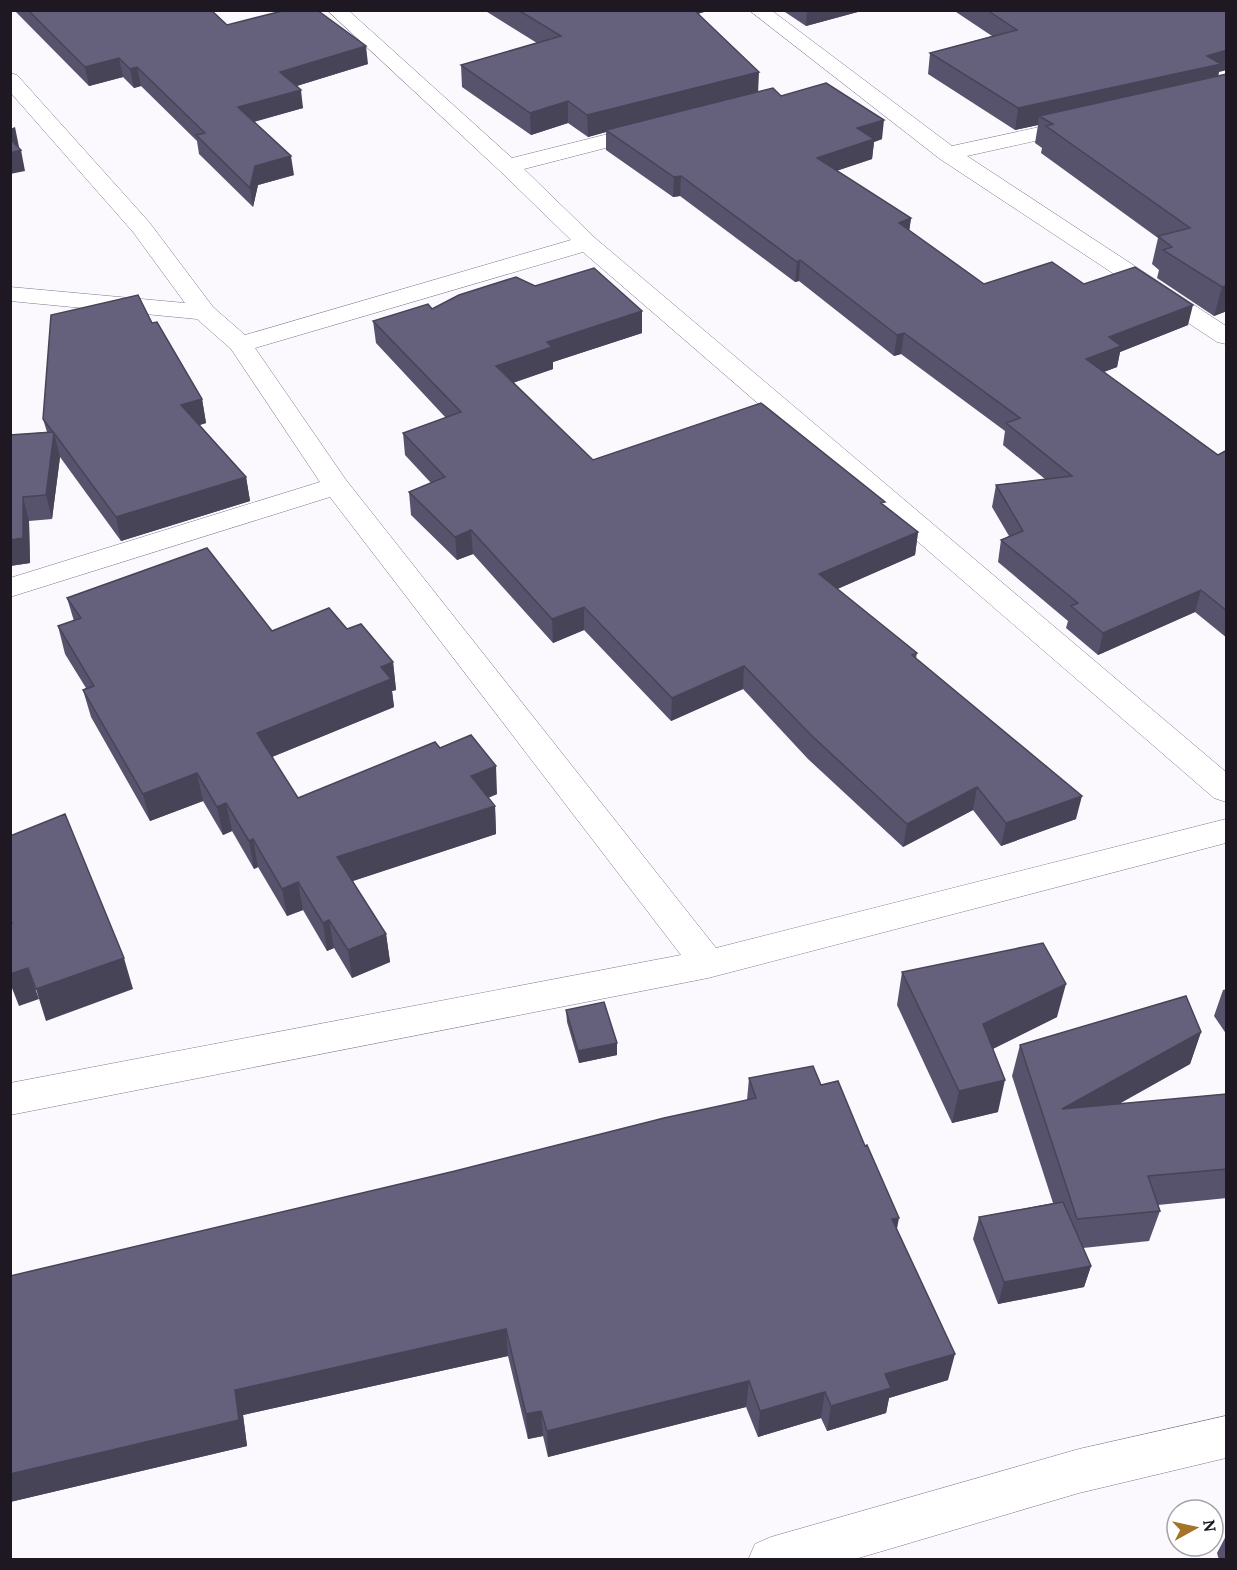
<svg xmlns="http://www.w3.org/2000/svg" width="1237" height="1570" font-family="Lora,serif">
<rect width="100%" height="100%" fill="#fbf8fe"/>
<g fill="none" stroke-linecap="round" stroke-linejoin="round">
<defs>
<path id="minor" d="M 327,10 L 348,10 L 512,158 L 648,124 L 656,125 L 659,130 L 656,135 L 524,169 L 595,238 L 1226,772 L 1226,802 L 1214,798 L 583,252 L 255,348 L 346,480 L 716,948 L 1226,819 L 1226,843 L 708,978 L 10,1115 L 10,1083 L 681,955 L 330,497 L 10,597 L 10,578 L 320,482 L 231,349 L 197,319 L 10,301 L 10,287 L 185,303 L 133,232 L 10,92 L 10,73 L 17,75 L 149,222 L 213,307 L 245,335 L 571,240 L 500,171 Z
M 749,10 L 771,10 L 952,146 L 1081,118 L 1089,119 L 1092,124 L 1089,129 L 967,156 L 1226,326 L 1226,344 L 1217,342 L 940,159 Z
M 1226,1416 L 1226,1458 L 1079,1493 L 852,1560 L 748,1560 L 755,1544 L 771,1537 L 1079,1449 Z"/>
</defs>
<!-- minor casing -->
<use href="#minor" stroke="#827590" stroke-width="1"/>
<!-- minor -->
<use href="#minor" fill="#fff" fill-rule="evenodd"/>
</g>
<!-- wall -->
<path fill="#57536c" d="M 14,10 L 211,10 L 227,25 L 368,64 L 297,86 L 303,108 L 254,122 L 294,175 L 258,185 L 253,207 L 199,154 L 197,141 L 141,86 L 134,88 L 123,77 L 89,86 Z
M 484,10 L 710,10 L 698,14 L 758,92 L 781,96 L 882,139 L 874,142 L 872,159 L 836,171 L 911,218 L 909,231 L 984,284 L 1084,284 L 1188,325 L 1120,352 L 1117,367 L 1104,372 L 1218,455 L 1227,450 L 1227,638 L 1195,612 L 1098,655 L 1066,628 L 1068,621 L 998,562 L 1001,540 L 1009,536 L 992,507 L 996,485 L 1045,479 L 1003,445 L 1005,431 L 901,354 L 894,356 L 799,281 L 795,282 L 680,196 L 673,197 L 606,150 L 606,132 L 588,137 L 568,123 L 531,135 L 462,87 L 461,65 L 537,43 Z
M 782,10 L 865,10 L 806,26 Z
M 953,10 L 1227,10 L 1218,76 L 1227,74 L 1227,311 L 1214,316 L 1157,278 L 1159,270 L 1152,264 L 1158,238 L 1041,153 L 1042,148 L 1035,143 L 1038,125 L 1015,130 L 928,74 L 930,53 L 992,36 Z
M 535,286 L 642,311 L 642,333 L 553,362 L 553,369 L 513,383 L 593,460 L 884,505 L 918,532 L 915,555 L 837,589 L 917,653 L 916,659 L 1076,819 L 1001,846 L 973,810 L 903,847 L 808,759 L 743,689 L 671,721 L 584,630 L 553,643 L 473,554 L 457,560 L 411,515 L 409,492 L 431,483 L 405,455 L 403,433 L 446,418 L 376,343 L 373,321 Z
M 152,323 L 202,399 L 206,423 L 200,425 L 246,477 L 250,501 L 121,541 L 60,457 L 52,519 L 29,521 L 30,563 L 10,566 L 10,435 L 47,432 L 43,419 Z
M 67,598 L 272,631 L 347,629 L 393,662 L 396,690 L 392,691 L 394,707 L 272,757 L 298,798 L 440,748 L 497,794 L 488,798 L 495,806 L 496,834 L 352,881 L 386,934 L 390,962 L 352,978 L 334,948 L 327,951 L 303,910 L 287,916 L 258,867 L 254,869 L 232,831 L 223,835 L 203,801 L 150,821 L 91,717 L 83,690 L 86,688 L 65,654 L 58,626 L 74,621 Z
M 902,972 L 1057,1017 L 993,1049 L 998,1112 L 952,1123 L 897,1005 Z
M 1227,989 L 1227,1035 L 1214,1016 L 1223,990 Z
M 566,1010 L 617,1055 L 579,1063 L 567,1022 Z
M 1201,1032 L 1190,1064 L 1119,1104 L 1227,1095 L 1227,1198 L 1158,1205 L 1160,1211 L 1149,1241 L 1083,1248 L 1091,1266 L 1084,1287 L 998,1304 L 973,1239 L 979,1217 L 1053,1203 L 1012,1076 L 1020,1045 Z
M 749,1078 L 821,1085 L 897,1230 L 948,1380 L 889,1398 L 886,1413 L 827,1431 L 821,1418 L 758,1437 L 746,1407 L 548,1457 L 543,1436 L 528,1439 L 508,1356 L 243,1415 L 247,1446 L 10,1502 L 10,1276 L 455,1171 L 747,1100 Z
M 1227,1534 L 1227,1560 L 1219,1560 L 1217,1553 Z"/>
<!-- shaded-wall -->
<path fill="#474458" d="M 681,10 L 710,10 L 681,19 Z
M 807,10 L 865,10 L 806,26 Z
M 366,46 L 368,64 L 283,90 L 280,72 Z
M 1227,50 L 1227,70 L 1219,72 L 1216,85 L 1039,116 L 1038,125 L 1015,130 L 1018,108 Z
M 119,58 L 123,77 L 89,86 L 85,67 Z
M 137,67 L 141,86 L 134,88 L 130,69 Z
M 759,72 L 758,94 L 606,130 L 606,132 L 588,137 L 587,115 Z
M 301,90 L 303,108 L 241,125 L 238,107 Z
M 568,101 L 568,123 L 531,135 L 530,113 Z
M 884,120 L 882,139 L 874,142 L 872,159 L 815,178 L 817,158 L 857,128 Z
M 15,127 L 19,147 L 10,150 L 10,129 Z
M 21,150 L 25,171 L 10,174 L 10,153 Z
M 291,156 L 294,175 L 258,185 L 253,207 L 250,188 L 255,166 Z
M 681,176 L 680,196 L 673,197 L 674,177 Z
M 911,218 L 908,239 L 899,223 Z
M 800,260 L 799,281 L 795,282 L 797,262 Z
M 1227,285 L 1227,311 L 1214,316 L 1222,287 Z
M 1193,305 L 1188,325 L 1120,352 L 1117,367 L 1082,380 L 1086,359 L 1109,337 Z
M 642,311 L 642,333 L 553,362 L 553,369 L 497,388 L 496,366 L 547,342 Z
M 904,333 L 901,354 L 894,356 L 897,335 Z
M 202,399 L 206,423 L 186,429 L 181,405 Z
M 54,433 L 60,457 L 52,519 L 46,495 Z
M 246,477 L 250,501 L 121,541 L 116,517 Z
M 23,497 L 29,521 L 30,563 L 10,566 L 10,540 Z
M 471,530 L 473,554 L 457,560 L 455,537 Z
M 918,532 L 915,555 L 817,598 L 819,574 Z
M 1201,590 L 1195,612 L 1098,655 L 1103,633 Z
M 584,607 L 584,630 L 553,643 L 552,619 Z
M 393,662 L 396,690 L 392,691 L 394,707 L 262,761 L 257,733 L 381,667 Z
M 744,666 L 743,689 L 671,721 L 672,698 Z
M 496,766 L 497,794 L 473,804 L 471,776 Z
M 197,773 L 203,801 L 150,821 L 143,794 Z
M 977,787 L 973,810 L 903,847 L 907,824 Z
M 1082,796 L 1076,819 L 1001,846 L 1006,823 Z
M 226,803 L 232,831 L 223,835 L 217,807 Z
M 495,806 L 496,834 L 341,885 L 337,857 Z
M 253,839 L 258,867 L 254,869 L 249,841 Z
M 298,882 L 303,910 L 287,916 L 282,889 Z
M 329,920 L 334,948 L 327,951 L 323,923 Z
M 386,934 L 390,962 L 352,978 L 348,950 Z
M 124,958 L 133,989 L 46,1021 L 36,989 Z
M 28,968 L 39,999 L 19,1006 L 10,983 L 10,974 Z
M 1066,984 L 1057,1017 L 976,1057 L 983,1024 Z
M 1201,1032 L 1190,1064 L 1054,1140 L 1062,1109 Z
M 617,1043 L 617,1055 L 579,1063 L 578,1051 Z
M 1005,1080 L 998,1112 L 952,1123 L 959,1091 Z
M 899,1218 L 894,1245 L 892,1219 Z
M 1091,1266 L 1084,1287 L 998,1304 L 1004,1282 Z
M 506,1329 L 508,1356 L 243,1415 L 247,1446 L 10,1502 L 10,1474 L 235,1390 Z
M 955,1354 L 948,1380 L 889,1398 L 886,1413 L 827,1431 L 831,1406 L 885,1374 Z
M 749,1381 L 746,1407 L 548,1457 L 547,1431 Z
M 825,1392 L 821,1418 L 758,1437 L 760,1411 Z
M 541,1411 L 543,1436 L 528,1439 L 526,1414 Z"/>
<!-- building -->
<path fill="#65617d" stroke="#474458" stroke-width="1.5" d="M 28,10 L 211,10 L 227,25 L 286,10 L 317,10 L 366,46 L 280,72 L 301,90 L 238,107 L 291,156 L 255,166 L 250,188 L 196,135 L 205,133 L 137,67 L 130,69 L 119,58 L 85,67 Z
M 518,10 L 694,10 L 759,72 L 587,115 L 568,101 L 530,113 L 461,65 L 561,36 Z
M 987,10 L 1227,10 L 1227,50 L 1207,56 L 1221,64 L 1018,108 L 930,53 L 1017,30 Z
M 1227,74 L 1227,285 L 1222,287 L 1163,250 L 1172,247 L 1158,236 L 1190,228 L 1046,126 L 1053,124 L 1039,116 Z
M 826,83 L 884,120 L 857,128 L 874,139 L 817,158 L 911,218 L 899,223 L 984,284 L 1052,262 L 1084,284 L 1135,267 L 1193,305 L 1109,337 L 1121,346 L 1086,359 L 1218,455 L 1227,450 L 1227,611 L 1201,590 L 1103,633 L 1071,606 L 1078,603 L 1001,540 L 1023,531 L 996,485 L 1072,476 L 1006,423 L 1020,418 L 904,333 L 897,335 L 800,260 L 797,262 L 681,176 L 674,177 L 606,130 L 773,88 L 781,96 Z
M 10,139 L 21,150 L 10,153 Z
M 594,268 L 642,311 L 547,342 L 552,347 L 496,366 L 593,460 L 761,403 L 885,502 L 881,503 L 918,532 L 819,574 L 917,653 L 912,655 L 1082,796 L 1006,823 L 977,787 L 907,824 L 811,735 L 744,666 L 672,698 L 584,607 L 552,619 L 471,530 L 455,537 L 409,492 L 445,477 L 403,433 L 461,412 L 373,321 L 428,304 L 432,309 L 459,295 L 516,277 L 535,286 Z
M 138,295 L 152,323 L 157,322 L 202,399 L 181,405 L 246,477 L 116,517 L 54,433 L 46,495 L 23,497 L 23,538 L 10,540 L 10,435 L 53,432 L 43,419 L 51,315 Z
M 207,548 L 272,631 L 329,608 L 347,629 L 361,624 L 393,662 L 381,667 L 391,679 L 257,733 L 298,798 L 435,742 L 440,748 L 471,735 L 496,766 L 471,776 L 495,806 L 337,857 L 386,934 L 348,950 L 329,920 L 323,923 L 298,882 L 282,889 L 253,839 L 249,841 L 226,803 L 217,807 L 197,773 L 143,794 L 83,690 L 94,686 L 58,626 L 81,618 L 67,598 Z
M 65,814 L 124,958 L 36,989 L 28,968 L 10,974 L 10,924 L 12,923 L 10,920 L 10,836 Z
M 1043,943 L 1066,984 L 983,1024 L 1005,1080 L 959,1091 L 902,972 Z
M 1186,996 L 1201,1032 L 1062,1109 L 1226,1094 L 1227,1169 L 1148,1176 L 1160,1211 L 1077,1219 L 1020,1045 Z
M 604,1002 L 617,1043 L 578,1051 L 566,1010 Z
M 813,1066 L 821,1085 L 838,1081 L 865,1146 L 867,1145 L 899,1218 L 892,1219 L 955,1354 L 885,1374 L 891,1388 L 831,1406 L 825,1392 L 760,1411 L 749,1381 L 547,1431 L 541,1411 L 526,1414 L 506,1329 L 235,1390 L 239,1420 L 10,1474 L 10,1276 L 455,1171 L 664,1118 L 756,1098 L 749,1078 Z
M 1063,1202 L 1091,1266 L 1004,1282 L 979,1217 Z"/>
<!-- border -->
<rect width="1237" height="1570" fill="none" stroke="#1d1822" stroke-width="24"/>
<!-- north arrow -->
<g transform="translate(1195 1528) rotate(82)"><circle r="28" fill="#ffffff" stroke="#a5a3a7" stroke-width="1.5"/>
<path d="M0-4.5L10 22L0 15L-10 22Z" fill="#a57429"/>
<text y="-9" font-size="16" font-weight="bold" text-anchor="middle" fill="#1d1822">N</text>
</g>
</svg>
